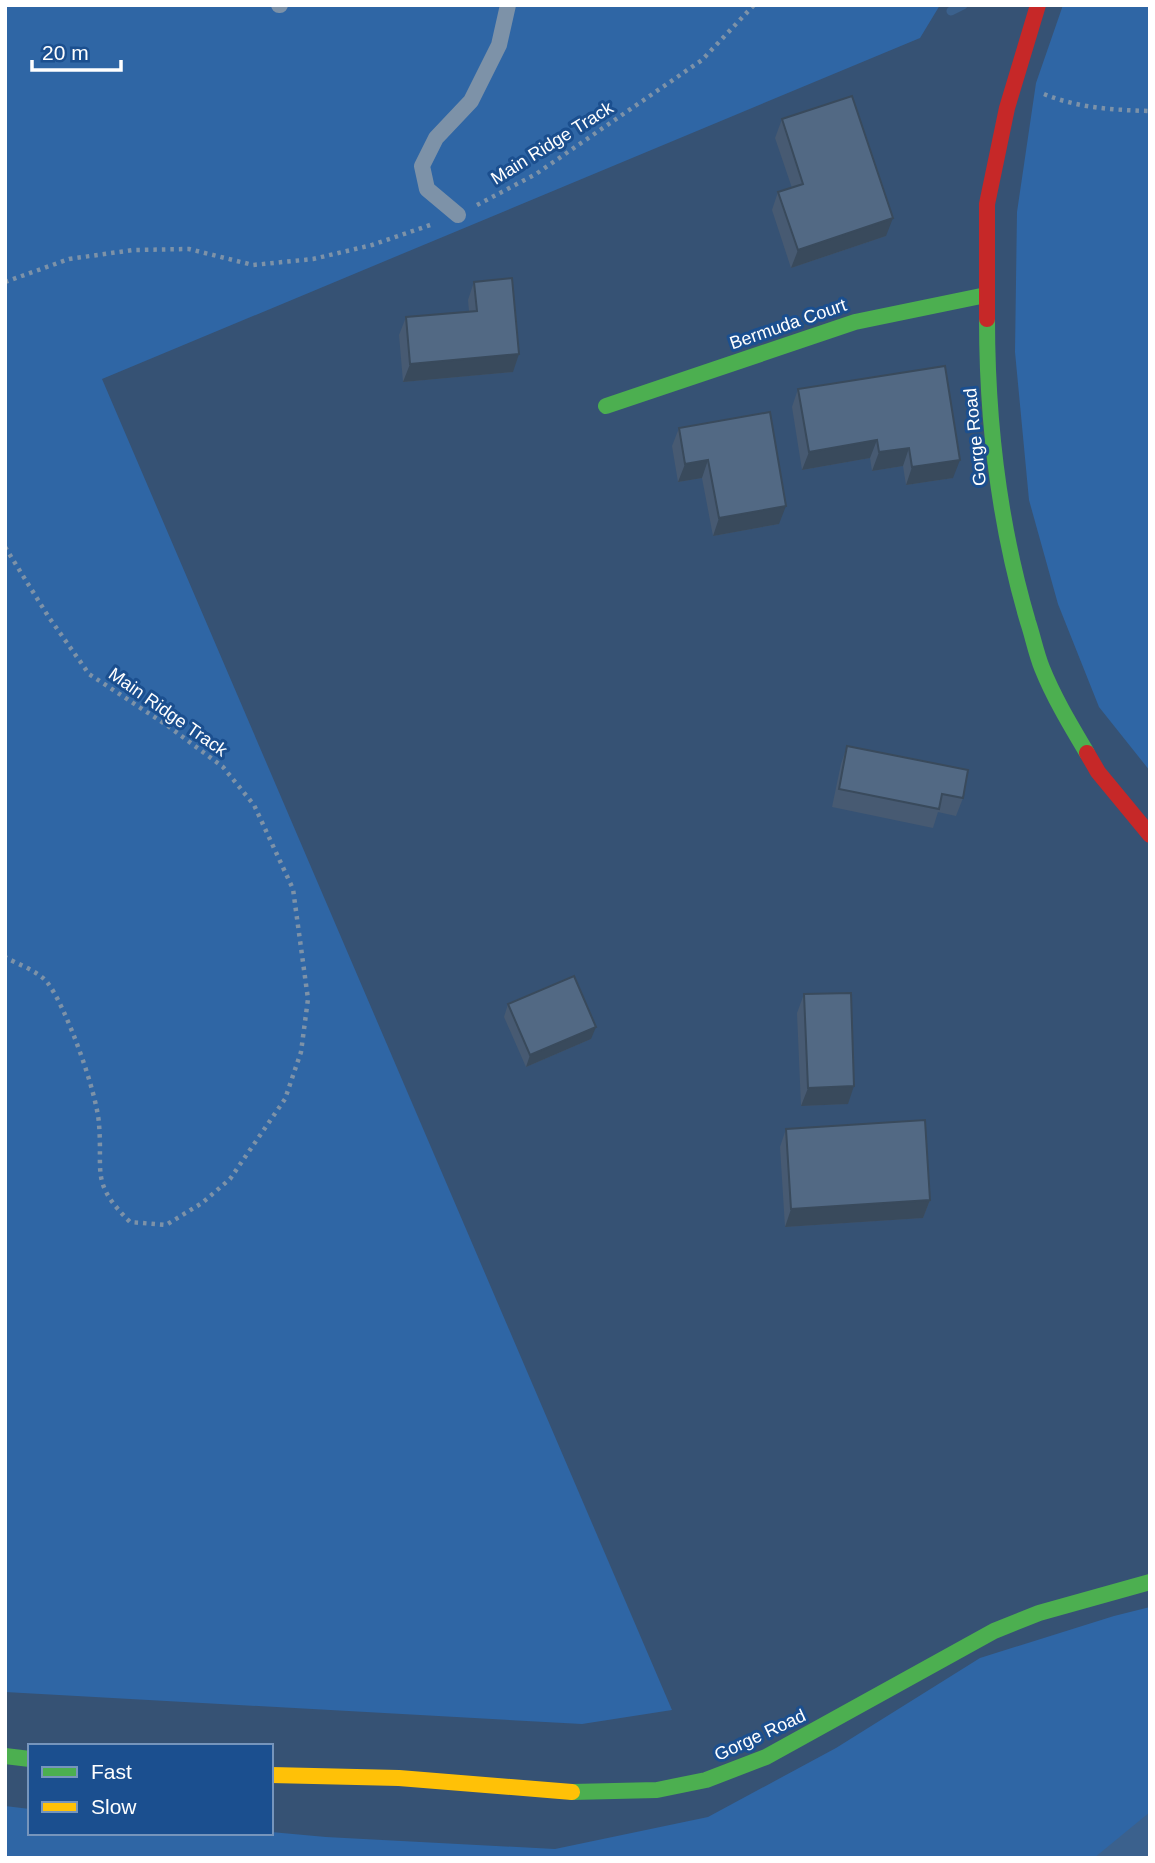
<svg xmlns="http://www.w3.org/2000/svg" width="1155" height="1863" font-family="Helvetica,sans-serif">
<rect width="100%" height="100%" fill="#365274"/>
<!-- green -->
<path fill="#2f66a5" d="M 5,5 L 940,5 L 920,38 L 102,379 L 672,1710 L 582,1724 L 5,1692 Z
M 1063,5 L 1150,5 L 1150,771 L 1099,707 L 1058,604 L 1029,500 L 1015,352 L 1017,212 L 1036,83 Z
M 1150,1607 L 1150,1858 L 5,1858 L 5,1806 L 30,1809 L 30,1833 L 271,1832 L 326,1837 L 555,1849 L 708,1817 L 836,1748 L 980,1658 L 1114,1616 Z"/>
<!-- water -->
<path fill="#3b618d" d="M 1150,1812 L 1150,1858 L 1094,1858 Z"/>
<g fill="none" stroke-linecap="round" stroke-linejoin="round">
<!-- stream -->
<path stroke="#3b618d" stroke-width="9" d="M 951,11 L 963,5"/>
<!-- path -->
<path stroke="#7d92a8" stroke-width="4.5" stroke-dasharray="3.5 5" stroke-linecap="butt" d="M 1044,94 C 1078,108 1113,110 1150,111
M 477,205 L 536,174 L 702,60 L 754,5
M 5,282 L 69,259 L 133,250 L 189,249 L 253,265 L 313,259 L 372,245 L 433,224
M 5,547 L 48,616 L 89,674 L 168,726 L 223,767 L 254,805 L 293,889 L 308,999 L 301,1052 L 285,1099 L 230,1179 L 202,1203 L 166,1225 L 130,1222 C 90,1182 103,1174 99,1124 C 97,1093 66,1006 47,982 C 38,971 17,964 5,957"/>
<!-- lane -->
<path stroke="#7d92a8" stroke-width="16" d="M 279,5 L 280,5
M 458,215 L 427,189 L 422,166 L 436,138 L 471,101 L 499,45 L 508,5"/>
<!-- fast -->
<path stroke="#4caf50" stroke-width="16" d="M 987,319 C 987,421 999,524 1028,622 C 1033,637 1036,653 1042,668 C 1054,698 1071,726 1087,753
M 606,406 L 855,322 L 986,295
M 5,1756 L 30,1759
M 572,1792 L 657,1790 L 706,1780 L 766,1757 L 994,1631 L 1039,1613 L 1150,1582"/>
<!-- slow -->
<path stroke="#ffc107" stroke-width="16" d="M 271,1775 L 399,1778 L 572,1792"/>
<!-- jam -->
<path stroke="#c62828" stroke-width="16" d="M 987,319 L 987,204 L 1007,108 L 1038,5
M 1087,753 L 1098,772 L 1150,835"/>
</g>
<!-- wall -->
<path fill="#475a72" d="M 782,119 L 886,236 L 791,268 L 772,210 L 778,192 L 792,188 L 775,138 Z
M 474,282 L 513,372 L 403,382 L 399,335 L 406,317 L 469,311 L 468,300 Z
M 945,366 L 953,478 L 906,485 L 903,466 L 872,471 L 870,458 L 802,470 L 792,407 L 798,389 Z
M 679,428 L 779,524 L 713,536 L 702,478 L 678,482 L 672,446 Z
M 847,746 L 963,798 L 956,816 L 938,812 L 933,828 L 832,807 L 841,764 Z
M 804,994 L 848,1104 L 801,1106 L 797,1013 Z
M 508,1004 L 591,1039 L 526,1067 L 504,1017 Z
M 786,1129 L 930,1200 L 923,1218 L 785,1227 L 780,1147 Z"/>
<!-- shaded-wall -->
<path fill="#394a5c" d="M 893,218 L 886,236 L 791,268 L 798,250 Z
M 519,354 L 513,372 L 403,382 L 410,364 Z
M 877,440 L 870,458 L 802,470 L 809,452 Z
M 909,448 L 903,466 L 872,471 L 879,452 Z
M 708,460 L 702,478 L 678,482 L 685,464 Z
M 960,460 L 953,478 L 906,485 L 912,467 Z
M 786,506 L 779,524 L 713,536 L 719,518 Z
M 596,1027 L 591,1039 L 526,1067 L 530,1055 Z
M 854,1086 L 848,1104 L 801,1106 L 808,1088 Z
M 930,1200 L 923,1218 L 785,1227 L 791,1209 Z"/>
<!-- building -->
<path fill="#526984" stroke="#394a5c" stroke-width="2" d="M 852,96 L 893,218 L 798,250 L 778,192 L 803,184 L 782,119 Z
M 512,278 L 519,354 L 410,364 L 406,317 L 477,311 L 474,282 Z
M 945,366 L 960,460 L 912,467 L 909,448 L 879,452 L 877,440 L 809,452 L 798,389 Z
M 770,412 L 786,506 L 719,518 L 708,460 L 685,464 L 679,428 Z
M 847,746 L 968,770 L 963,798 L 942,794 L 939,809 L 839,789 Z
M 574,976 L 596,1027 L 530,1055 L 508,1004 Z
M 851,993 L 854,1086 L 808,1088 L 804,994 Z
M 925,1120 L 930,1200 L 791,1209 L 786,1129 Z"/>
<g text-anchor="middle" stroke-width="6" stroke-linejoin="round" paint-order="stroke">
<!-- street labels -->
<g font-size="18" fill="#fff" stroke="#1b4f8f">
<text transform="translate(552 143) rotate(-32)" y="6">Main Ridge Track</text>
<text transform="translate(788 324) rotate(-19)" y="6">Bermuda Court</text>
<text transform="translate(975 437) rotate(-96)" y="6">Gorge Road</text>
<text transform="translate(168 712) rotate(35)" y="6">Main Ridge Track</text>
<text transform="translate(760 1735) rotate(-25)" y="6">Gorge Road</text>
</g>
</g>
<!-- border -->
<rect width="1155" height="1863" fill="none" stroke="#ffffff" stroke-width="14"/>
<!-- legend -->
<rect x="28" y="1744" width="245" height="91" fill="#1b4f8f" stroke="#7695bc" stroke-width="2"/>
<rect x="42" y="1767" width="35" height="10" fill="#4caf50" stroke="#7695bc" stroke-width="2"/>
<text x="91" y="1779" font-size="21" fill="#ffffff">Fast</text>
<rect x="42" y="1802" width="35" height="10" fill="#ffc107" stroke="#7695bc" stroke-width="2"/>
<text x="91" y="1814" font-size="21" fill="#ffffff">Slow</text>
<!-- scale -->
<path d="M32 60v10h89v-10" fill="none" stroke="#ffffff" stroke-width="3.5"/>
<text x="42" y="60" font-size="21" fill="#ffffff" stroke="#1b4f8f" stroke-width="5" paint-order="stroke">20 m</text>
</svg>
